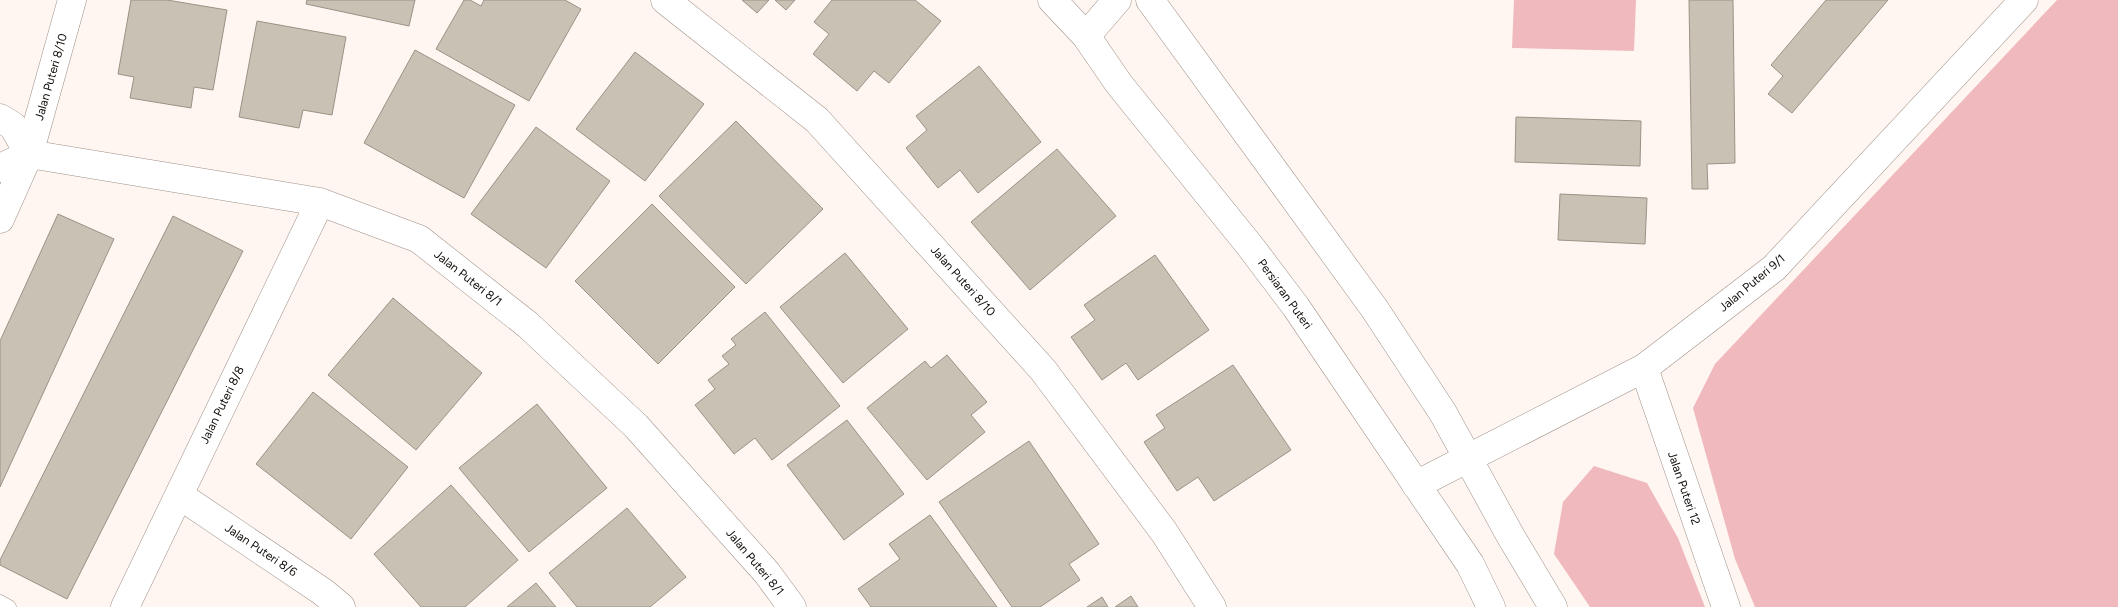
<svg xmlns="http://www.w3.org/2000/svg" width="2118" height="607" font-family="Figtree,sans-serif">
<rect width="100%" height="100%" fill="#fff6f1"/>
<!-- green -->
<path fill="#f0b9bd" d="M 1514,0 L 1636,0 L 1634,51 L 1512,48 Z
M 2057,0 L 2118,0 L 2118,607 L 1755,607 L 1735,559 L 1693,408 L 1715,364 Z
M 1594,466 L 1647,483 L 1678,538 L 1705,607 L 1590,607 L 1554,554 L 1563,502 Z"/>
<!-- building -->
<path fill="#c9c1b4" stroke="#9a9285" d="M 131,0 L 167,0 L 227,10 L 213,90 L 194,87 L 191,108 L 130,98 L 134,77 L 118,74 Z
M 307,0 L 415,0 L 409,26 L 306,4 Z
M 464,0 L 470,0 L 481,6 L 484,0 L 565,0 L 581,9 L 529,101 L 436,49 Z
M 742,0 L 769,0 L 757,13 Z
M 775,0 L 795,0 L 786,10 Z
M 832,0 L 915,0 L 941,21 L 889,83 L 874,71 L 857,91 L 813,54 L 829,34 L 814,22 Z
M 1689,0 L 1733,0 L 1735,163 L 1707,164 L 1708,189 L 1692,189 Z
M 1826,0 L 1888,0 L 1792,113 L 1768,94 L 1783,76 L 1771,65 Z
M 257,21 L 346,37 L 332,115 L 303,110 L 299,128 L 239,117 Z
M 415,50 L 515,105 L 464,198 L 364,143 Z
M 635,52 L 704,104 L 645,181 L 576,129 Z
M 979,66 L 1041,142 L 978,193 L 960,170 L 938,188 L 906,148 L 927,130 L 916,116 Z
M 1516,117 L 1641,121 L 1640,166 L 1515,162 Z
M 736,121 L 823,209 L 746,284 L 659,196 Z
M 536,127 L 610,181 L 546,268 L 471,214 Z
M 1057,149 L 1116,216 L 1030,290 L 971,222 Z
M 1560,194 L 1647,198 L 1645,244 L 1558,240 Z
M 652,204 L 735,287 L 658,364 L 575,281 Z
M 58,214 L 114,239 L 0,487 L 0,341 Z
M 173,216 L 243,251 L 67,599 L 0,565 L 0,560 Z
M 845,253 L 908,329 L 843,383 L 780,307 Z
M 1155,255 L 1209,330 L 1138,380 L 1126,363 L 1102,380 L 1071,337 L 1095,320 L 1084,305 Z
M 393,298 L 482,373 L 416,450 L 328,375 Z
M 765,312 L 840,406 L 772,460 L 755,438 L 734,454 L 695,405 L 715,389 L 708,380 L 729,364 L 722,356 L 736,345 L 731,339 Z
M 947,355 L 987,402 L 971,415 L 985,432 L 927,480 L 867,408 L 925,361 L 931,368 Z
M 1233,365 L 1291,450 L 1214,501 L 1198,477 L 1177,491 L 1144,442 L 1165,428 L 1156,415 Z
M 313,392 L 408,467 L 351,539 L 256,464 Z
M 537,404 L 607,488 L 529,552 L 459,468 Z
M 847,420 L 904,494 L 844,540 L 787,465 Z
M 1029,441 L 1099,544 L 1069,564 L 1080,580 L 1040,607 L 1012,607 L 939,502 Z
M 451,485 L 518,560 L 465,607 L 421,607 L 374,554 Z
M 627,508 L 686,577 L 650,607 L 577,607 L 549,573 Z
M 930,515 L 997,607 L 871,607 L 858,589 L 900,559 L 889,544 Z
M 536,583 L 556,607 L 507,607 Z
M 1131,596 L 1138,607 L 1115,607 Z
M 1102,597 L 1108,607 L 1087,607 Z"/>
<g fill="none" stroke-linecap="round" stroke-linejoin="round">
<defs>
<path id="service" d="M 0,602 L 9,607"/>
<path id="minor" d="M 665,0 L 817,120 L 1043,370 L 1164,532 L 1212,607
M 0,118 L 13,126 L 29,154
M 0,168 L 29,154 L 320,202 L 419,239 L 528,325 L 636,426 L 767,573 L 792,607
M 0,219 L 29,154 L 72,0
M 1644,368 L 1726,607
M 1416,485 L 1644,368 L 1774,268 L 2024,0
M 179,495 L 323,592 L 341,607
M 125,607 L 320,202"/>
<path id="secondary" d="M 1052,0 L 1086,36 L 1119,84 L 1250,246 L 1296,307 L 1470,564 L 1491,607
M 1150,0 L 1374,308 L 1443,413 L 1510,535 L 1553,607
M 1086,36 L 1117,0"/>
</defs>
<!-- service casing -->
<use href="#service" stroke="#9e9188" stroke-width="15"/>
<!-- minor casing -->
<use href="#minor" stroke="#9e9188" stroke-width="29"/>
<!-- secondary casing -->
<use href="#secondary" stroke="#9e9188" stroke-width="29"/>
<!-- service -->
<use href="#service" stroke="#fff" stroke-width="14"/>
<!-- minor -->
<use href="#minor" stroke="#fff" stroke-width="28"/>
<!-- secondary -->
<use href="#secondary" stroke="#fff" stroke-width="28"/>
</g>
<g text-anchor="middle" stroke-width="5" stroke-linejoin="round" paint-order="stroke">
<!-- street labels -->
<g font-size="12" fill="#0f0b08" stroke="#fff">
<text transform="translate(51 77) rotate(-74)" y="4">Jalan Puteri 8/10</text>
<text transform="translate(468 278) rotate(38)" y="4">Jalan Puteri 8/1</text>
<text transform="translate(963 281) rotate(48)" y="4">Jalan Puteri 8/10</text>
<text transform="translate(1752 283) rotate(-40)" y="4">Jalan Puteri 9/1</text>
<text transform="translate(1285 294) rotate(54)" y="4">Persiaran Puteri</text>
<text transform="translate(222 405) rotate(-64)" y="4">Jalan Puteri 8/8</text>
<text transform="translate(1684 488) rotate(71)" y="4">Jalan Puteri 12</text>
<text transform="translate(261 550) rotate(34)" y="4">Jalan Puteri 8/6</text>
<text transform="translate(755 562) rotate(50)" y="4">Jalan Puteri 8/1</text>
</g>
</g>
</svg>
